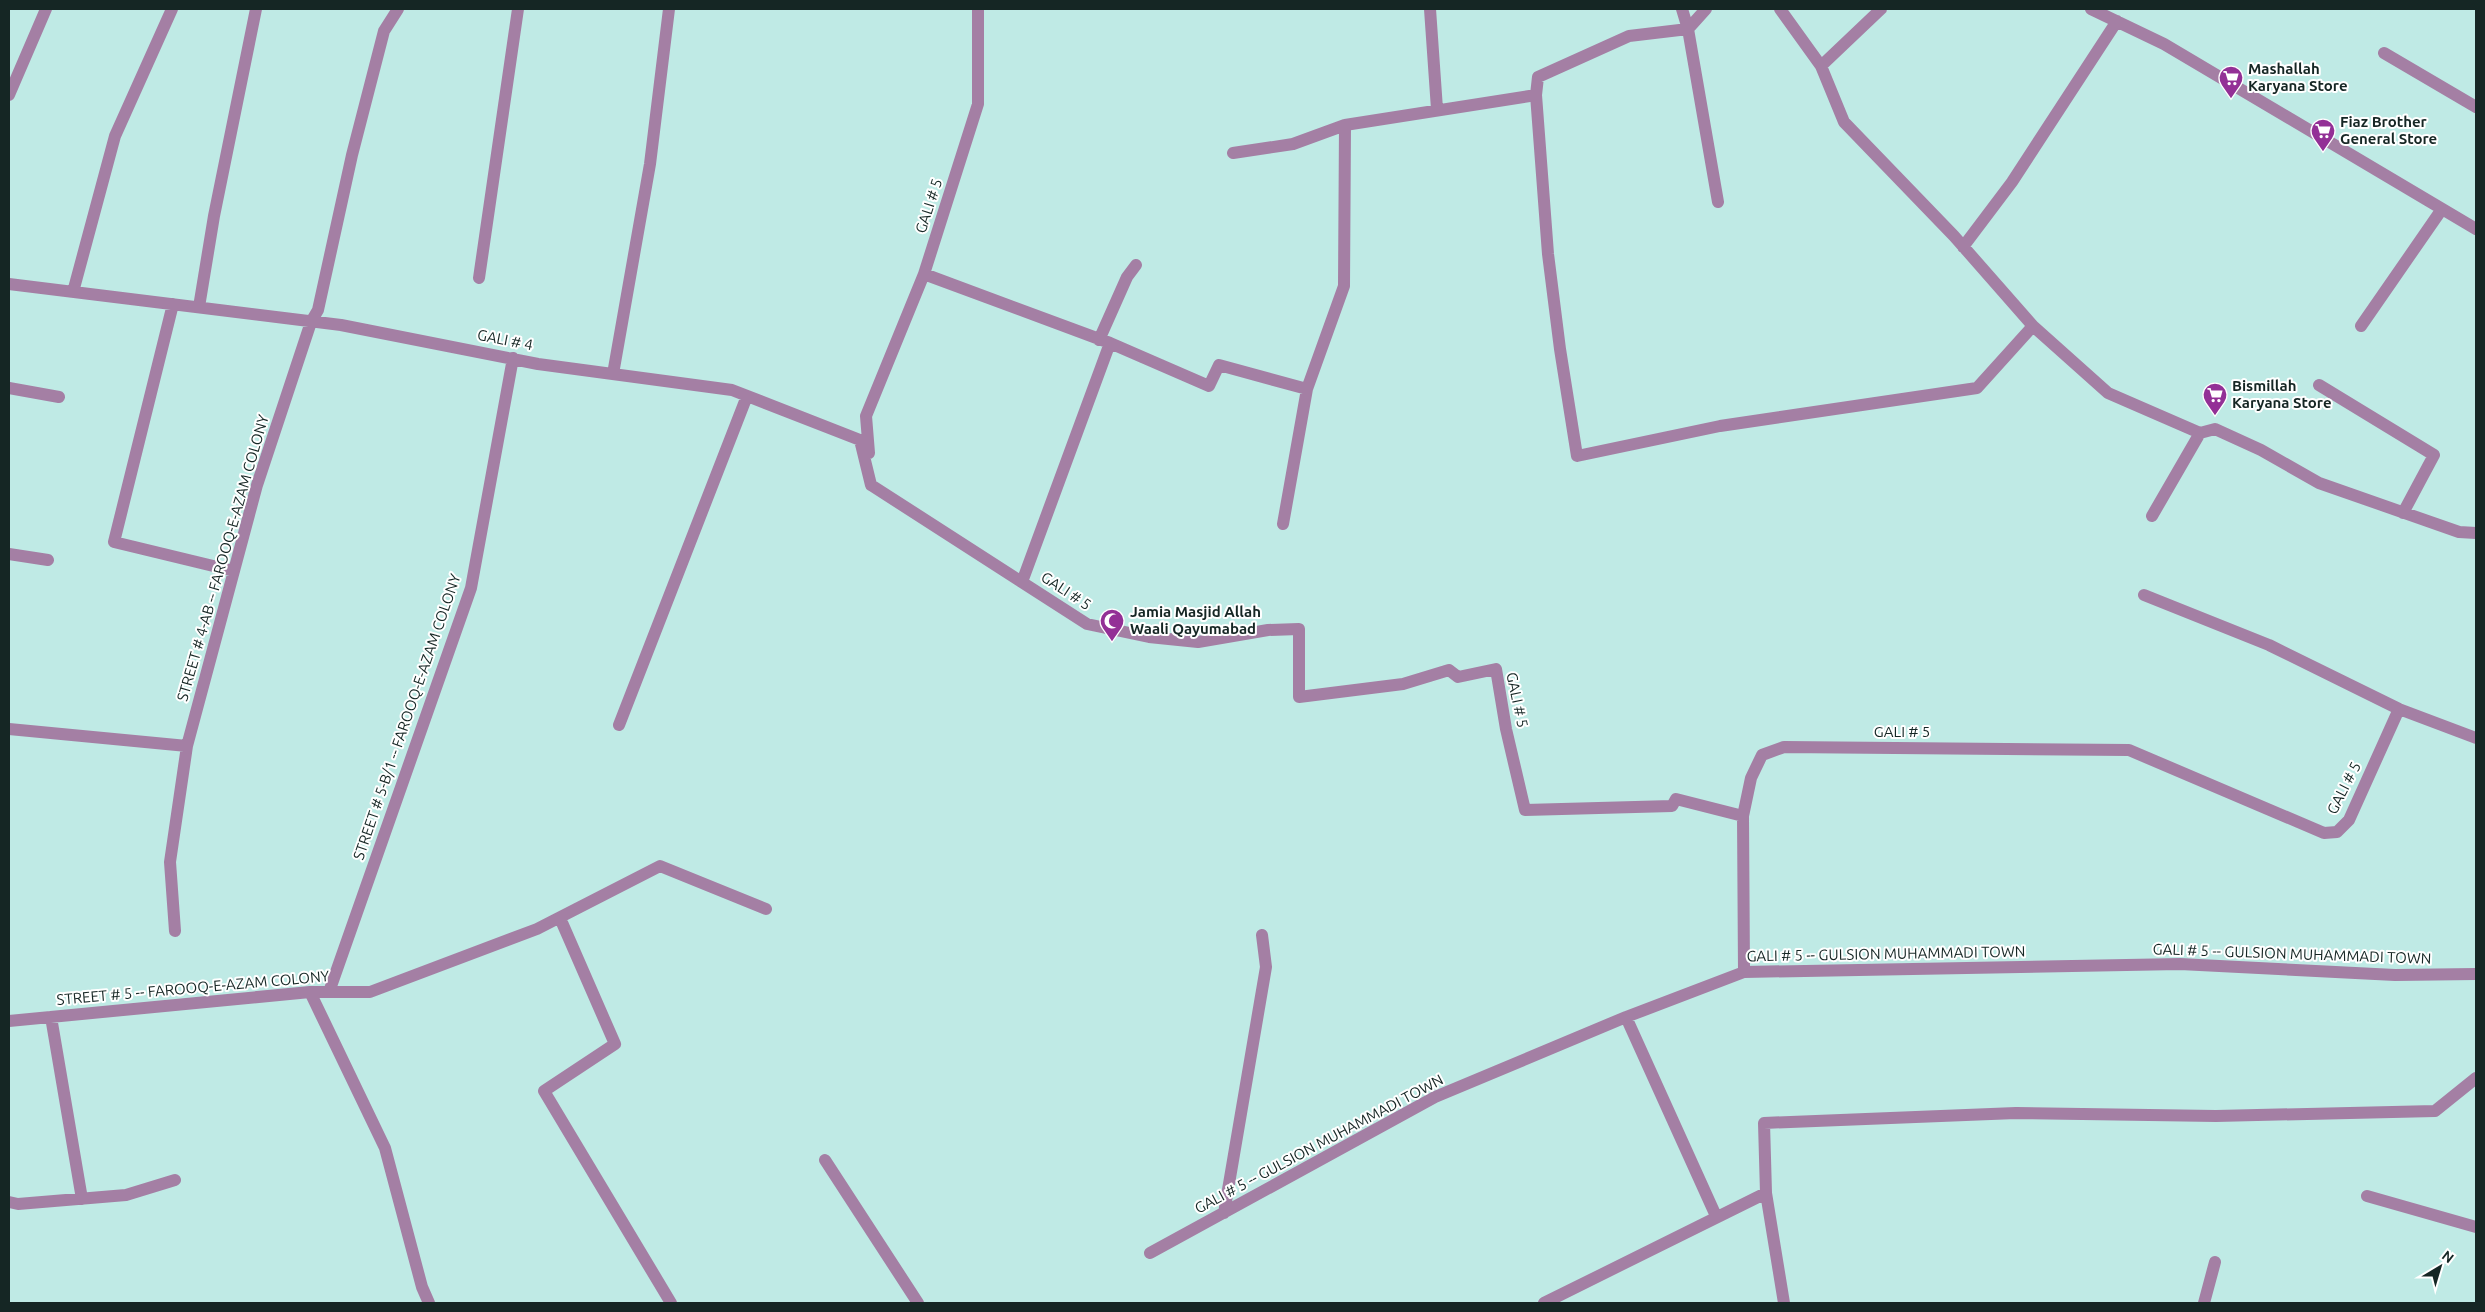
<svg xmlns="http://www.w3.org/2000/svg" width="2485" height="1312" font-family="Ubuntu,sans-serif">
<rect width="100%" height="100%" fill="#bfeae5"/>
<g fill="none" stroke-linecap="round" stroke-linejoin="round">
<!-- minor -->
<path stroke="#a47fa4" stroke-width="12" d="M 1430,9 L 1437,109
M 1682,9 L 1688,29 L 1718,202
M 1780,9 L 1821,66 L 1844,122 L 1954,236 L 2033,326 L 2108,393 L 2200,433 L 2215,429 L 2261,450 L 2319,483 L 2459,532 L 2476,533
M 2091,9 L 2164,44 L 2476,229
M 2384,53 L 2476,107
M 1821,66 L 1881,9
M 9,95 L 46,9
M 1536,95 L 1548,254 L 1560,349 L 1577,456 L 1720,426 L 1977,388 L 2033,326
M 1233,153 L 1293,144 L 1345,125
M 1963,247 L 2012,182 L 2117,21
M 924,274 L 1110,343 L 1022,582
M 479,278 L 518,9
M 9,284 L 341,325 L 538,364 L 732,390 L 860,440 L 871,485
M 73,292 L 115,136 L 172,9
M 173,304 L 114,542 L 234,571
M 199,307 L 214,216 L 256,9
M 2361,326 L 2442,209
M 1099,340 L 1127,277 L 1136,265
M 1110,343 L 1209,386 L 1219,365 L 1307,389 L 1344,286 L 1345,125 L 1536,95 L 1538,77 L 1629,36 L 1688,29 L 1706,9
M 613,374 L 650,164 L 669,9
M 2319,385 L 2434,455 L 2403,513
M 9,388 L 59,397
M 869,453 L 866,416 L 924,274 L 978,104 L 978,9
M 871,485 L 1087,624 L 1149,637 L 1198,642 L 1268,630 L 1299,629 L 1299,697 L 1403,684 L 1449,670 L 1458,677 L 1496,669 L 1506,729 L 1525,810 L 1672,806 L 1676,799 L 1743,816
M 2152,516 L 2200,433
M 1283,524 L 1307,389
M 9,554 L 48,560
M 2144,595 L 2269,645 L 2399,709 L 2476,738
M 619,725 L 747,396
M 9,729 L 187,746 L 257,485 L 311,322 L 318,310 L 352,155 L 384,31 L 398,9
M 560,918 L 615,1044 L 544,1091 L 671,1303
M 175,931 L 170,862 L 187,746
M 1744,972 L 1743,816 L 1751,778 L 1762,755 L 1784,747 L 2129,750 L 2324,833 L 2337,832 L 2349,820 L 2399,709
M 310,992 L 385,1148 L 422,1287 L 429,1303
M 329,992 L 471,588 L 513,358
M 51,1017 L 82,1199
M 1626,1017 L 1716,1216
M 9,1021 L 310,992 L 370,992 L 537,929 L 660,866 L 766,909
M 825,1160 L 918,1303
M 2367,1196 L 2476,1227
M 9,1202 L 18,1204 L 126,1195 L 175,1180
M 1224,1213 L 1266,967 L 1262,935
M 1150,1253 L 1435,1097 L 1626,1017 L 1744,972 L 2180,964 L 2395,975 L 2476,974
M 1544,1303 L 1766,1193
M 1784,1303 L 1766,1193 L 1764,1123 L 2016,1113 L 2216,1116 L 2435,1111 L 2476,1078
M 2204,1303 L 2215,1262"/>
</g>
<!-- icons -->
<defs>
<symbol id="supermarket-pin" viewBox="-11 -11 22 30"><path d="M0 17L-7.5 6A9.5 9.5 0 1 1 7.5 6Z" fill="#933096" stroke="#fff"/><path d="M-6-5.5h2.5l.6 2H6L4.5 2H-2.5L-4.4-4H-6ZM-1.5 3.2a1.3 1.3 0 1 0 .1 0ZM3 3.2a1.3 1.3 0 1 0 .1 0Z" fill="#fff"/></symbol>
<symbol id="mosque-pin" viewBox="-11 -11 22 30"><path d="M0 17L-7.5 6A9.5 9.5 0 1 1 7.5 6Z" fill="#933096" stroke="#fff"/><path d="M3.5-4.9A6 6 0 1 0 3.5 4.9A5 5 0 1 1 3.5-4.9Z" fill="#fff"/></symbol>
</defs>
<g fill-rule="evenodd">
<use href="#supermarket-pin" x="2217" y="64" width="28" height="38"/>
<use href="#supermarket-pin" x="2309" y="117" width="28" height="38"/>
<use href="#supermarket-pin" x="2201" y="381" width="28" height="38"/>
<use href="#mosque-pin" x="1098" y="607" width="28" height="38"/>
</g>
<g text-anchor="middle" stroke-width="4" stroke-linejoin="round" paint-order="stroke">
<!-- poi labels -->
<g font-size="15" font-weight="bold" fill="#152624" stroke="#fff" text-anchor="start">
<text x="2248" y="74">Mashallah<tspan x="2248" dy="17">Karyana Store</tspan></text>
<text x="2340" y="127">Fiaz Brother<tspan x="2340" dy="17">General Store</tspan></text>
<text x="2232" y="391">Bismillah<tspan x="2232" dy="17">Karyana Store</tspan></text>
<text x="1130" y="617">Jamia Masjid Allah<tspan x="1130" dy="17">Waali Qayumabad</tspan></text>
</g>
<!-- street labels -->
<g font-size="15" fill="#152624" stroke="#fff">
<text transform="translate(929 206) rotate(-72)" y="5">GALI # 5</text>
<text transform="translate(505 340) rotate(11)" y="5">GALI # 4</text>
<text transform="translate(223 558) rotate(-74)" y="5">STREET # 4-AB -- FAROOQ-E-AZAM COLONY</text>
<text transform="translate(1066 591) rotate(33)" y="5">GALI # 5</text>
<text transform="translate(1517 700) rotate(78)" y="5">GALI # 5</text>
<text transform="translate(407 717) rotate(-71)" y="5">STREET # 5-B/1 -- FAROOQ-E-AZAM COLONY</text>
<text x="1902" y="737">GALI # 5</text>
<text transform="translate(2344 788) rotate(-63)" y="5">GALI # 5</text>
<text transform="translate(1886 954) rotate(-1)" y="5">GALI # 5 -- GULSION MUHAMMADI TOWN</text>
<text transform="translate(2292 954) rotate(2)" y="5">GALI # 5 -- GULSION MUHAMMADI TOWN</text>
<text transform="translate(193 988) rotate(-5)" y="5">STREET # 5 -- FAROOQ-E-AZAM COLONY</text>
<text transform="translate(1319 1144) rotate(-28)" y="5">GALI # 5 -- GULSION MUHAMMADI TOWN</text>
</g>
</g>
<!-- border -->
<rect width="2485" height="1312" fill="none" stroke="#152624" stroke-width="20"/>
<!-- north arrow -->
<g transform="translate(2440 1267) rotate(38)" stroke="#ffffff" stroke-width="4" paint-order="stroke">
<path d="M0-4L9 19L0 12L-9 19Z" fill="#152624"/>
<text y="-8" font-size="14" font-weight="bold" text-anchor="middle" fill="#152624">N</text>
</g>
</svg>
